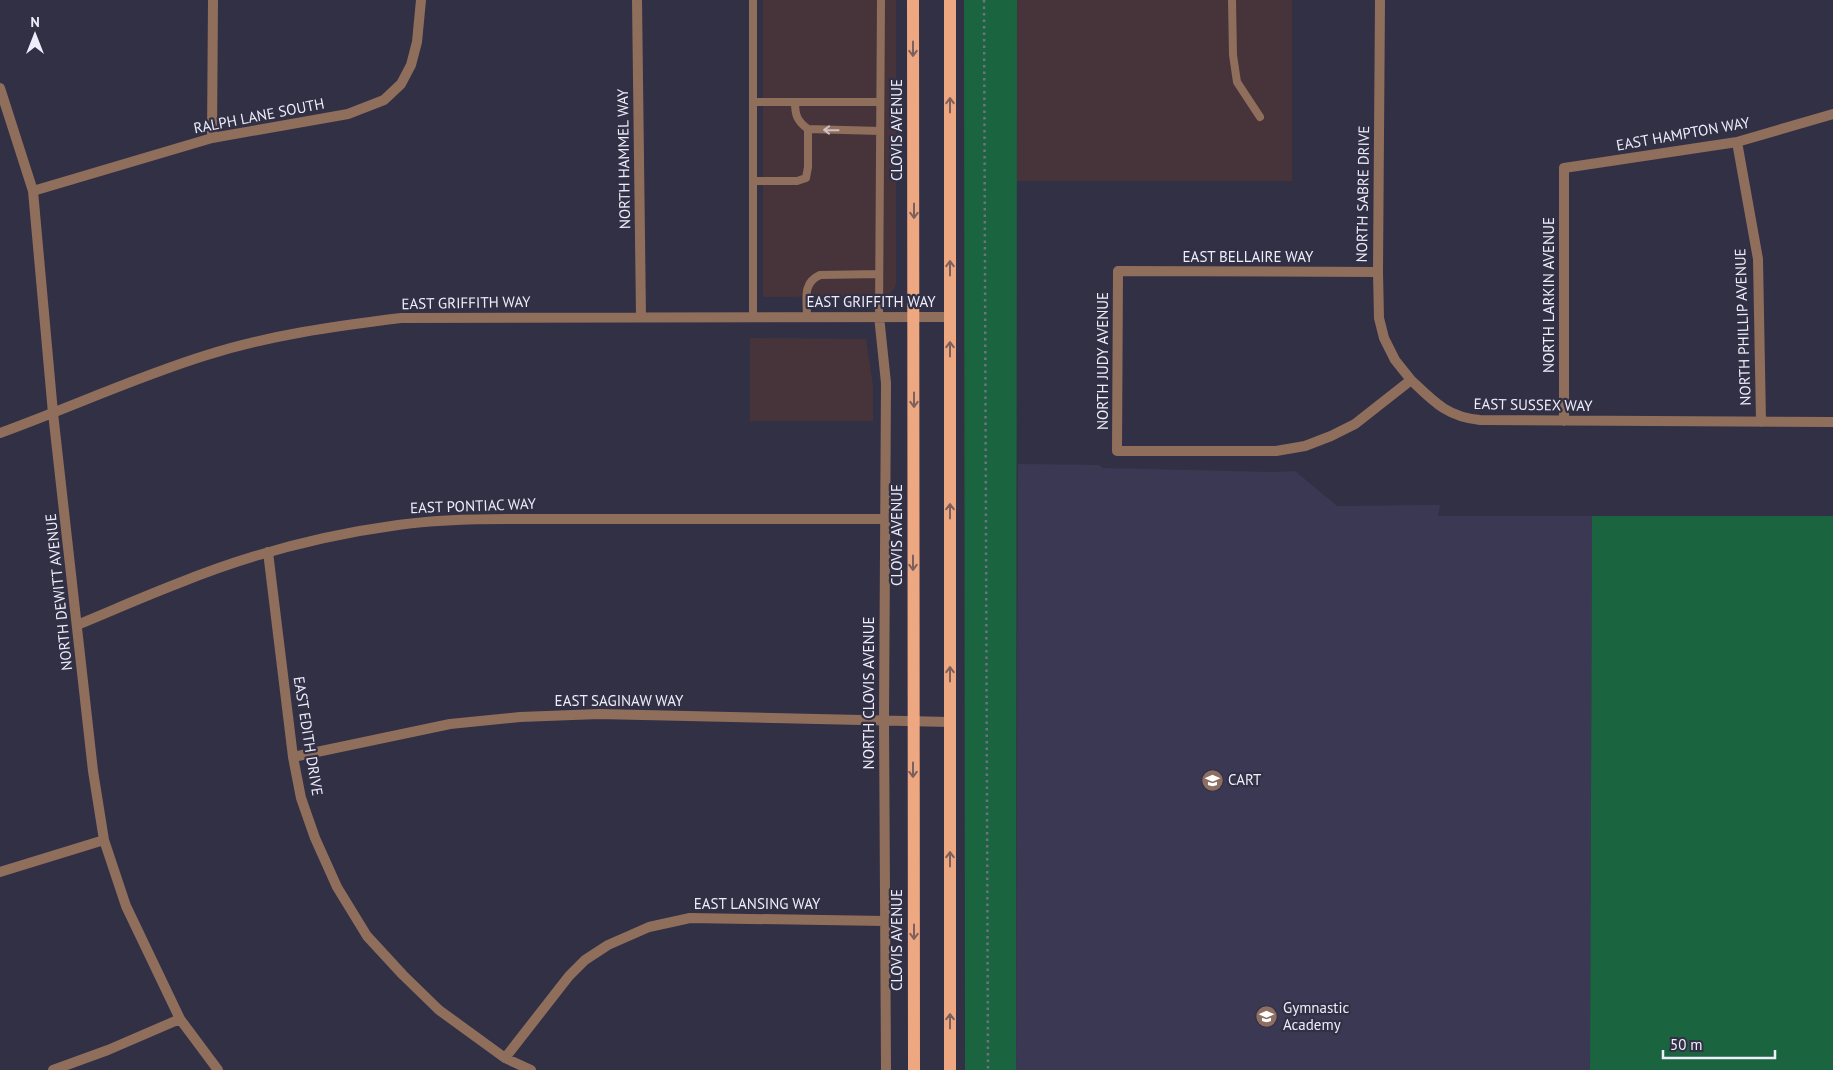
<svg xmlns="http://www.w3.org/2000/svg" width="1833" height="1070" font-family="'PT Sans',sans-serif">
<rect width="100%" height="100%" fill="#323045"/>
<!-- commercial -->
<path fill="#47343b" d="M 763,0 L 896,0 L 896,283 L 895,288 L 888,296 L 763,297 Z
M 1017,0 L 1292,0 L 1292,181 L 1017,181 Z
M 750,338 L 866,339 L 873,386 L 873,421 L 750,421 Z"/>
<!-- built -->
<path fill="#3b3854" d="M 1018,464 L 1099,465 L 1103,468 L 1271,472 L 1295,471 L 1337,506 L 1440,505 L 1438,516 L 1592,516 L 1590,1070 L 1016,1070 Z"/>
<!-- green -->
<path fill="#1a6440" d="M 964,0 L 1017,0 L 1016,1070 L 965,1070 Z
M 1592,516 L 1833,516 L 1833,1070 L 1590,1070 Z"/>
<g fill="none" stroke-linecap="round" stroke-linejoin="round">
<!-- path -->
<path stroke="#727083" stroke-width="2.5" stroke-dasharray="2.5 4" stroke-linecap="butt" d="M 984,0 L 988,1070"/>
<!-- lane -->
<path stroke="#906e5c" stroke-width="8" d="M 1232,0 L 1233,55 L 1237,82 L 1260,117
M 753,102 L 880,102
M 795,102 C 795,115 797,121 808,129
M 753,181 L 797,181 L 806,178 L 808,167 L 808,129 L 880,131
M 879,316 L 881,0
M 753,317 L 753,0
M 807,317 C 807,299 802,283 820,275 L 879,274"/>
<!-- street -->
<path stroke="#906e5c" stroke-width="10" d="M 637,0 L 641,317
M 1380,0 L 1378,272 L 1379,318 L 1384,338 L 1395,360 L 1411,380
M 0,88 L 33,191 L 53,413 L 93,771 L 104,840 L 126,906 L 180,1019 L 218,1070
M 212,138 L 213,0
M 1737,142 L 1758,259 L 1761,422
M 33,191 L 212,138 L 348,114 L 384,100 L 401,84 L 411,65 L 417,42 L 421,0
M 1378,272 L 1118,271 L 1117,451 L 1276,451 L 1305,446 L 1331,436 L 1355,424 L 1411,380 C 1433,401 1447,417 1480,420 L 1833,422
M 879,316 L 886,383 L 884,720 L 886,1070
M 1564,421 L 1564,168 L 1737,142 L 1833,114
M 0,433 C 69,408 136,377 207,355 C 270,335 336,326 401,318 L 950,317
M 268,552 L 293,757 L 301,798 L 315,838 L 337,887 L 367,936 L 403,975 L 439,1010 L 505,1058 L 531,1070
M 77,625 C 111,611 145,596 179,583 C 248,555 324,535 398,525 C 434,520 471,519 508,519 L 886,519
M 293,757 L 450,724 L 520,717 L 599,714 L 950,722
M 0,872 L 104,840
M 505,1058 L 569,976 L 585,960 L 608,945 L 649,927 L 690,918 L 885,921
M 53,1070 L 108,1050 L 180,1019"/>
<!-- primary -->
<path stroke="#eda781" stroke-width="12" d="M 913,0 L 914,1070
M 950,0 L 950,1070"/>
</g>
<!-- one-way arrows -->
<defs><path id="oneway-shaft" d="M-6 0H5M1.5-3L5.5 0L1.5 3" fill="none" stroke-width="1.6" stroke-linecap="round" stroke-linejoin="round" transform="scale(1.25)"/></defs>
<g stroke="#7d605d">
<use href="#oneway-shaft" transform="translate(913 49) rotate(90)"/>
<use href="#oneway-shaft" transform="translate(950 105) rotate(-90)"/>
<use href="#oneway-shaft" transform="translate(914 211) rotate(90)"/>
<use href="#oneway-shaft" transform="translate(950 268) rotate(-90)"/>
<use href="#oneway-shaft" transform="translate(950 349) rotate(-90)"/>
<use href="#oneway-shaft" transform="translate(914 400) rotate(90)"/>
<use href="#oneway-shaft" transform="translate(950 511) rotate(-90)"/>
<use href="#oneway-shaft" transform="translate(913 563) rotate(90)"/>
<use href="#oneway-shaft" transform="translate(950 674) rotate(-90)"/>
<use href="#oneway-shaft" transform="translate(913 770) rotate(90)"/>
<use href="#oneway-shaft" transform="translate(950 859) rotate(-90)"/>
<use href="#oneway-shaft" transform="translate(914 932) rotate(90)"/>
<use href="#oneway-shaft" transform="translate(950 1021) rotate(-90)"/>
</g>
<use stroke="#cdc1c3" href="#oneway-shaft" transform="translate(831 130) rotate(-179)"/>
<!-- icons -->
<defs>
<symbol id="school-disc" viewBox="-11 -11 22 22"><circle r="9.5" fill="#8d6e63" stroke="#323045"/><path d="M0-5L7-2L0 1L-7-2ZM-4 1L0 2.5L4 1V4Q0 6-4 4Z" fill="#fff"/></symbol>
</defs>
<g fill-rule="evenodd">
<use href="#school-disc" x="1200" y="768" width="25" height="25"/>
<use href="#school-disc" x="1254" y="1004" width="25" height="25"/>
</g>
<g text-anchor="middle" stroke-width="4.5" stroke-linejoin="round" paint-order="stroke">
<!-- street labels -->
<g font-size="15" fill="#eeedfb" stroke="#323045">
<text transform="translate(259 116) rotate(-11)" y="5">RALPH LANE SOUTH</text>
<text transform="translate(897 130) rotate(-90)" y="5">CLOVIS AVENUE</text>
<text transform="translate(1683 134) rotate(-10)" y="5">EAST HAMPTON WAY</text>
<text transform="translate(624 159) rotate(-91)" y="5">NORTH HAMMEL WAY</text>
<text transform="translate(1363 194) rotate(-89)" y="5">NORTH SABRE DRIVE</text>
<text x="1248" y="262">EAST BELLAIRE WAY</text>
<text transform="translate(1549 295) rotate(-90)" y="5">NORTH LARKIN AVENUE</text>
<text x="871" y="307">EAST GRIFFITH WAY</text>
<text transform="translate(466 303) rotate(-1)" y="5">EAST GRIFFITH WAY</text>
<text transform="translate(1743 327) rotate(-92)" y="5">NORTH PHILLIP AVENUE</text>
<text transform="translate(1103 361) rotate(-90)" y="5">NORTH JUDY AVENUE</text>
<text transform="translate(1533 405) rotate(1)" y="5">EAST SUSSEX WAY</text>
<text transform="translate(473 506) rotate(-2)" y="5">EAST PONTIAC WAY</text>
<text transform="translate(897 535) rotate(-90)" y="5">CLOVIS AVENUE</text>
<text transform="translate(59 592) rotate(-96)" y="5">NORTH DEWITT AVENUE</text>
<text transform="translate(869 693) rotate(-90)" y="5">NORTH CLOVIS AVENUE</text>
<text x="619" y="706">EAST SAGINAW WAY</text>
<text transform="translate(308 736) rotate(81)" y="5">EAST EDITH DRIVE</text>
<text x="757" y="909">EAST LANSING WAY</text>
<text transform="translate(897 940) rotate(-90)" y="5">CLOVIS AVENUE</text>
</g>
<!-- poi labels -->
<g font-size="15" fill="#eeedfb" stroke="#323045" text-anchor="start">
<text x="1228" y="785">CART</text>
<text x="1283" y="1013">Gymnastic<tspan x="1283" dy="17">Academy</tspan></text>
</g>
</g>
<!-- north arrow -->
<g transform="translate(35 35)" stroke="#323045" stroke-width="4" paint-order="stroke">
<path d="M0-4L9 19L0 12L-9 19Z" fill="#eeedfb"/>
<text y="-8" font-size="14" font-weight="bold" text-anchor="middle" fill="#eeedfb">N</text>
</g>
<!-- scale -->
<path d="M1663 1050v8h112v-8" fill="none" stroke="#eeedfb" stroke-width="2.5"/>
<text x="1670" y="1050" font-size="15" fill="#eeedfb" stroke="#323045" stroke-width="4" paint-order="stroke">50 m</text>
</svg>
